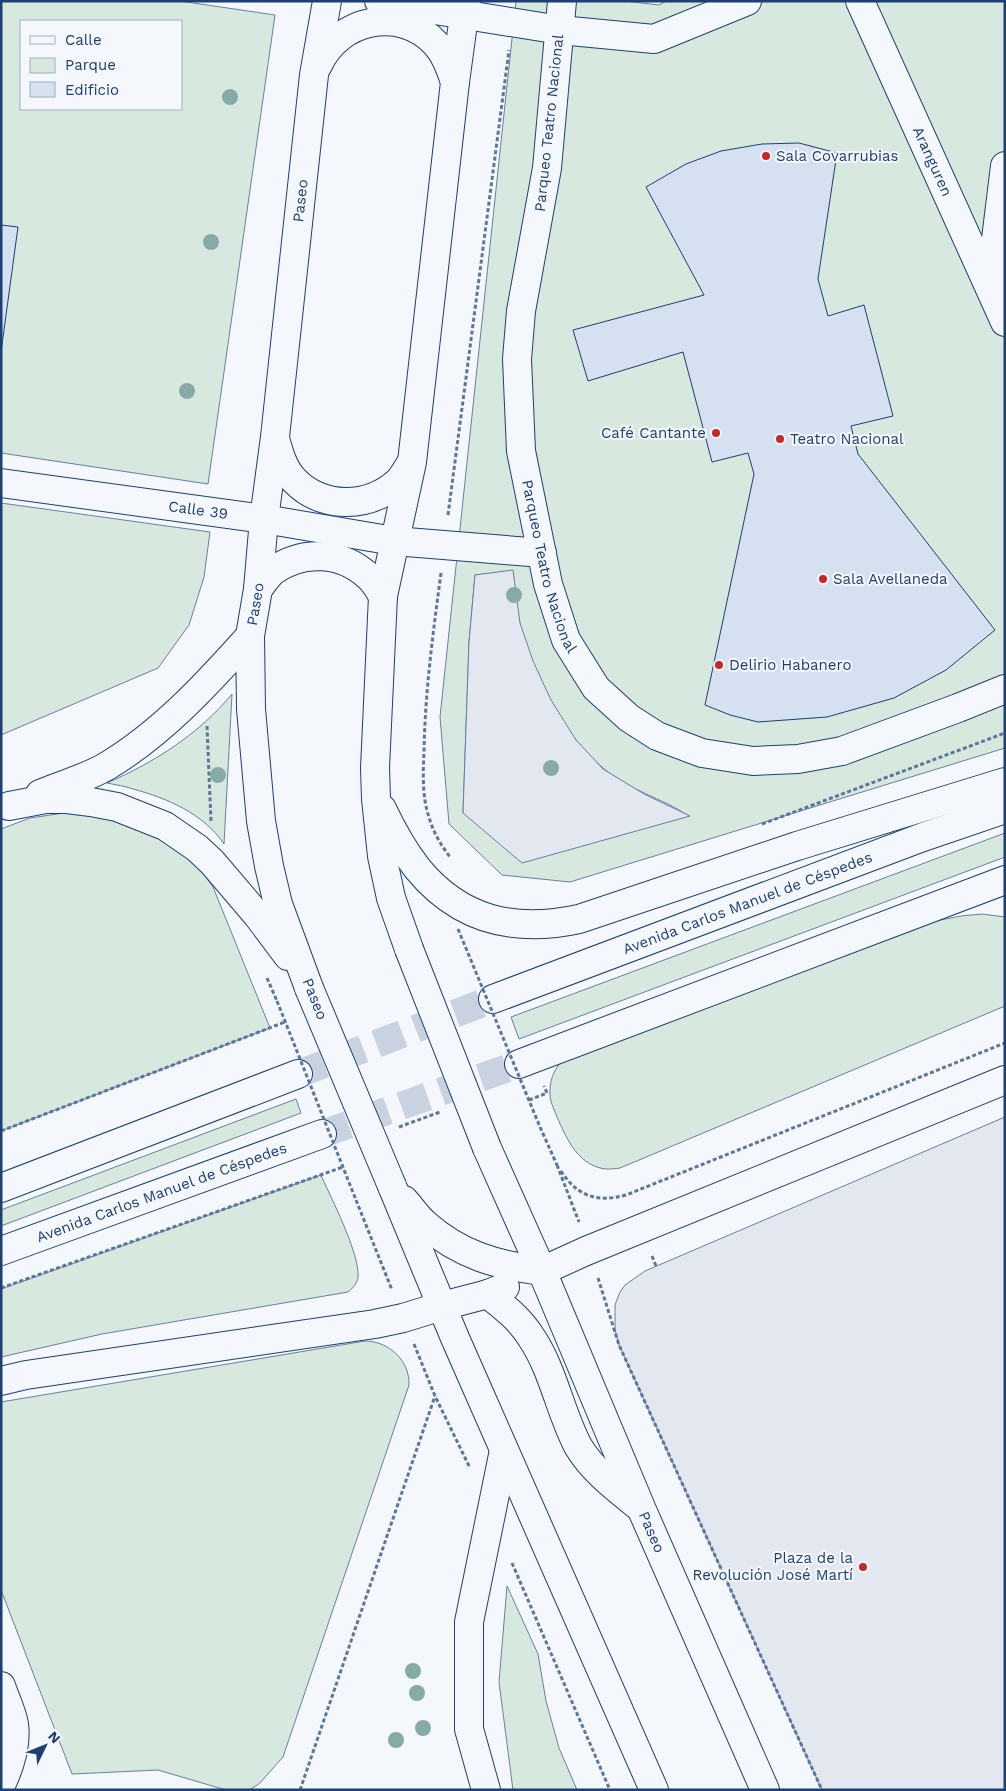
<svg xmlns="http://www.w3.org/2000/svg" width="1006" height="1791" font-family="'Work Sans',sans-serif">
<rect width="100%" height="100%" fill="#f4f7fb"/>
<!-- green -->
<path fill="#d7e8df" stroke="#687fa3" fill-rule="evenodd" d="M 1,1 L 180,1 L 275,15 L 208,484 L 1,453 ZM 21,21 L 181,21 L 181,109 L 21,109 Z
M 516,1 L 625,1 L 659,5 L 666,1 L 1005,1 L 1005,244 L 990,288 L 1005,322 L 1005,748 L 570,882 L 502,875 L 449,824 L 440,717 ZM 513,571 C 515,588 515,607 520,624 C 533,673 563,735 603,768 C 628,790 662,798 689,816 L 463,813 L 469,642 L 475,575 Z
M 1,503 L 210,532 L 204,577 L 189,625 L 158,668 L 1,735 Z
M 232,694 L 224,844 C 204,814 167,798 133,789 C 125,786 116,785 107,783 C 155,762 199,734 232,694 Z
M 64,813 L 118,819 L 176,846 L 204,874 L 213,887 L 270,1028 L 1,1131 L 1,829 L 30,818 Z
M 1005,833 L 1005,857 L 519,1039 L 511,1017 Z
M 982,914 L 1005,917 L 1005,1006 L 620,1168 C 612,1169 605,1170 597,1167 C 575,1159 566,1137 557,1117 C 554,1109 549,1100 550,1091 C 550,1077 556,1066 566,1057 L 930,922 L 961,916 Z
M 296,1099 L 301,1113 L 1,1226 L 1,1210 Z
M 321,1175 C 331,1198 360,1254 358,1277 C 357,1284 353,1288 348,1292 L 102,1334 L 1,1357 L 1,1289 Z
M 365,1341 C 389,1341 410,1361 409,1385 L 283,1757 L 259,1784 L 249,1790 L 226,1790 L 158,1770 L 72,1774 L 1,1590 L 1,1402 Z
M 507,1586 L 538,1654 L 546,1701 L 559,1748 L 577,1790 L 513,1790 L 499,1682 Z"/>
<!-- parking -->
<path fill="#e3e8f0" stroke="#687fa3" d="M 513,570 L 520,623 L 533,661 L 551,700 L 576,740 L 603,769 L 644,794 L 690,816 L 522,863 L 463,813 L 469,642 L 475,575 Z
M 1005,1117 L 1005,1790 L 822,1790 L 619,1345 L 615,1330 L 615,1305 L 620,1292 L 625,1285 L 645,1271 Z"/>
<!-- building -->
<path fill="#d5e0f0" stroke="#1d3f73" d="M 799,143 L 837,153 L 818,279 L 828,316 L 864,305 L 893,416 L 851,426 L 858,454 L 995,630 L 946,670 L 894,698 L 827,717 L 758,722 L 730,715 L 705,705 L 754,474 L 748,453 L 712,462 L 683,352 L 588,381 L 573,330 L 704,295 L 646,187 L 686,164 L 721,151 L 762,144 Z
M 1,225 L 18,227 L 1,352 Z"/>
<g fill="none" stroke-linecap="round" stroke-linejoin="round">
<!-- major-tunnel -->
<path stroke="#c9d2e0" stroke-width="28" stroke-dasharray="28 14" stroke-linecap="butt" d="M 298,1074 L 493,999"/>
<!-- highway-tunnel -->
<path stroke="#c9d2e0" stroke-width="28" stroke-dasharray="28 14" stroke-linecap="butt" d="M 322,1134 L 519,1064"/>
<defs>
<g id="minor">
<path d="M 379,1 L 560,30 L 654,39 L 747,1"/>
<path id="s1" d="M 562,1 L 547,168 L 521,311 L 517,359 L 521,451 L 548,584 L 566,640 L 596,688 L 629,718 L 657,736 L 702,753 L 753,761 L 798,759 L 842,751 L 958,708 L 1005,689"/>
<path id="s2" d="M 860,1 L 1005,322"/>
<path d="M 990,288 L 1005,166"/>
<path id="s3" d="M 1,483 L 264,519 L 394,541 L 542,553"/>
<path d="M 542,1271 L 586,1251 L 1005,1080"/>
<path d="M 1,1381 L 26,1375 L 375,1324 L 403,1318 L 442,1306"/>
<path d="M 1,1686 C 5,1698 12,1712 14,1724 C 17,1745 10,1766 1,1785"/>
<path d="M 486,1790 L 469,1729 L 469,1622 L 504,1450"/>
</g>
<g id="major">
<path d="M 318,65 C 338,19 401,5 436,44 C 446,55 450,68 455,82"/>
<path d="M 275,438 C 279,453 283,468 294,480 C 322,509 368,509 398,482 C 403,477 407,469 411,463"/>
<path d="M 258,589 C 263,583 267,576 273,571 C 303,549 343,552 369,577 C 375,582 379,590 383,596"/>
<path d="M 40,794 C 61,785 87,778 107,766 C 162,733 207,684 250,636"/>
<path d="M 9,806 L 46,799 L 67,799 L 91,802 L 117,807 L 165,826 L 197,848 L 212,862 L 258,916 L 288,956"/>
<path d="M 382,809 C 392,830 403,850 417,868 C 460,921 515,933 579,919 L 797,846 L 1005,782"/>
<path d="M 409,949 L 391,898 L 382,856 L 376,799 L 375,768 L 383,596 L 412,462 L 455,82 L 466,1"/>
<path id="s4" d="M 309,988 L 278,904 L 269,866 L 261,821 L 251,709 L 250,636 L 258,589 L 264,519 L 275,437 L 314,75 L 327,1"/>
<path id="s5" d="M 493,999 L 923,837 L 1005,809"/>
<path id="s6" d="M 487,1148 L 542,1271 L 642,1510 L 765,1790"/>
<path d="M 392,1186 L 455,1338 L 654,1790"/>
<path d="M 1,1188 L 298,1074"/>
<path d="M 404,1200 C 411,1208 417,1217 425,1224 C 460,1255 496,1265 542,1271"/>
<path d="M 488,1294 C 504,1307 520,1319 531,1337 C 553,1369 560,1412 578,1446 C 592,1470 616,1488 637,1505"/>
<path d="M 442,1306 L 488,1294 L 505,1287"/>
</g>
<g id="highway">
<path d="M 519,1064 L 1005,880"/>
<path id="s7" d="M 1,1251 L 322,1134"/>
</g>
</defs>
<!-- minor casing -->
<use href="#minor" stroke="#1d3f73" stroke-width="30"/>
<!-- major casing -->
<use href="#major" stroke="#1d3f73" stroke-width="30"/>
<!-- highway casing -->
<use href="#highway" stroke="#1d3f73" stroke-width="30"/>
<!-- path -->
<path stroke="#5e769c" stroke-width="3" stroke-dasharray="4 2.5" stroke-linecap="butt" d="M 448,515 L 509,50
M 441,573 C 433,633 425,692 424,752 C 423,773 422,797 429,817 C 433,832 441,845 450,857
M 207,726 L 211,822
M 762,824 L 1005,733
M 267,978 L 277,1001
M 529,1100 L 547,1093 L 544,1086
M 399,1127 L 440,1112
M 540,1127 L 557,1165
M 1,1131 L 285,1022
M 557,1165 L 579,1222
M 561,1171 C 577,1196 597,1203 626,1195 L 1005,1043
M 356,1200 L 392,1290
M 652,1256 L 656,1266
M 598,1278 L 619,1345 L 822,1790
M 1,1288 L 343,1167
M 414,1344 L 435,1396 L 470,1468
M 512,1563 L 610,1790
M 300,1790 L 435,1396"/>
<!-- minor -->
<use href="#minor" stroke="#f4f7fb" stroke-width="28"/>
<!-- major -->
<use href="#major" stroke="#f4f7fb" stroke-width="28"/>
<!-- highway -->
<use href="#highway" stroke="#f4f7fb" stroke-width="28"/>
<defs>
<path id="major-bridge" d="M 409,949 L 487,1148
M 309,988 L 392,1186"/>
</defs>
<!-- major-bridge casing -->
<use href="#major-bridge" stroke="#1d3f73" stroke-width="30" stroke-linecap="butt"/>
<!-- path-bridge -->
<path stroke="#5e769c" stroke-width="3" stroke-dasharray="4 2.5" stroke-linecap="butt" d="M 458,929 L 540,1127
M 277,1001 L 356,1200"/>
<!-- major-bridge -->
<use href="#major-bridge" stroke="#f4f7fb" stroke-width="28"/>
</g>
<!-- trees -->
<g fill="#86aba6">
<circle cx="230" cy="97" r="8"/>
<circle cx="211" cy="242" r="8"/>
<circle cx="187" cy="391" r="8"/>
<circle cx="514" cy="595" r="8"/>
<circle cx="551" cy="768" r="8"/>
<circle cx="218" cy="775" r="8"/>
<circle cx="413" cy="1671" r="8"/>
<circle cx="417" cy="1693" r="8"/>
<circle cx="423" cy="1728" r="8"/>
<circle cx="396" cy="1740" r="8"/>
</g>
<!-- markers -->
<g fill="#c62828" stroke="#f4f7fb" stroke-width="2">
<circle cx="766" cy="156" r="5"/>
<circle cx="716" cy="433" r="5"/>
<circle cx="780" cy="439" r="5"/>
<circle cx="823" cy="579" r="5"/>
<circle cx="719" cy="665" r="5"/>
<circle cx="863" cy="1567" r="5"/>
</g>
<g text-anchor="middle" stroke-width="4" stroke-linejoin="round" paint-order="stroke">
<!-- street labels -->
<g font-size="15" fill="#1d3f73" stroke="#f4f7fb">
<text transform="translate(549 123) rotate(-84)" y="5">Parqueo Teatro Nacional</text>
<text dy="5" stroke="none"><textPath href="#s2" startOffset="176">Aranguren</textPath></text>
<text dy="5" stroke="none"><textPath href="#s4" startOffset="798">Paseo</textPath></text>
<text dy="5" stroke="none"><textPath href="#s3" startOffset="199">Calle 39</textPath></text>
<text dy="5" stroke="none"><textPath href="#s1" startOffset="572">Parqueo Teatro Nacional</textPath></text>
<text dy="5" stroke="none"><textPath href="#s4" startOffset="392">Paseo</textPath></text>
<text dy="5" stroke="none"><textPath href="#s5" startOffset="272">Avenida Carlos Manuel de Céspedes</textPath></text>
<text transform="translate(315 999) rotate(68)" y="5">Paseo</text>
<text dy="5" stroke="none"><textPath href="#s7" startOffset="171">Avenida Carlos Manuel de Céspedes</textPath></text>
<text dy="5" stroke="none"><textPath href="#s6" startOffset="418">Paseo</textPath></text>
</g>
<!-- poi labels -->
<g font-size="15" fill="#1d3f73" stroke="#f4f7fb" text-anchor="start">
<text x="776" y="161">Sala Covarrubias</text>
<text x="706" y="438" text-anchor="end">Café Cantante</text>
<text x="790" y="444">Teatro Nacional</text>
<text x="833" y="584">Sala Avellaneda</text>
<text x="729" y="670">Delirio Habanero</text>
<text x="853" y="1563" text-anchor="end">Plaza de la<tspan x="853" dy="17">Revolución José Martí</tspan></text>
</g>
</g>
<!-- border -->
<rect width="1006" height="1791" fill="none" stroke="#1d3f73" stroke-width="5"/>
<!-- legend -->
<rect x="20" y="20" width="162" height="90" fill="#f4f7fb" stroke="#9eadc5"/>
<rect x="30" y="36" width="25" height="8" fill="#f4f7fb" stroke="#9eadc5"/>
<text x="65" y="45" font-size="15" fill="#1d3f73">Calle</text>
<rect x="30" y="58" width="25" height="15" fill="#d7e8df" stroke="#9eadc5"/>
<text x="65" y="70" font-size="15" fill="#1d3f73">Parque</text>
<rect x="30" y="82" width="25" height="15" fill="#d5e0f0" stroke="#9eadc5"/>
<text x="65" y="95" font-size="15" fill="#1d3f73">Edificio</text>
<!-- north arrow -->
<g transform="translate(45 1746) rotate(47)" stroke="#f4f7fb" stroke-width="4" paint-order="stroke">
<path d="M0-4L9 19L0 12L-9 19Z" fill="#1d3f73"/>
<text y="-8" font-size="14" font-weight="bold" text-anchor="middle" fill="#1d3f73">N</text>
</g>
</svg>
